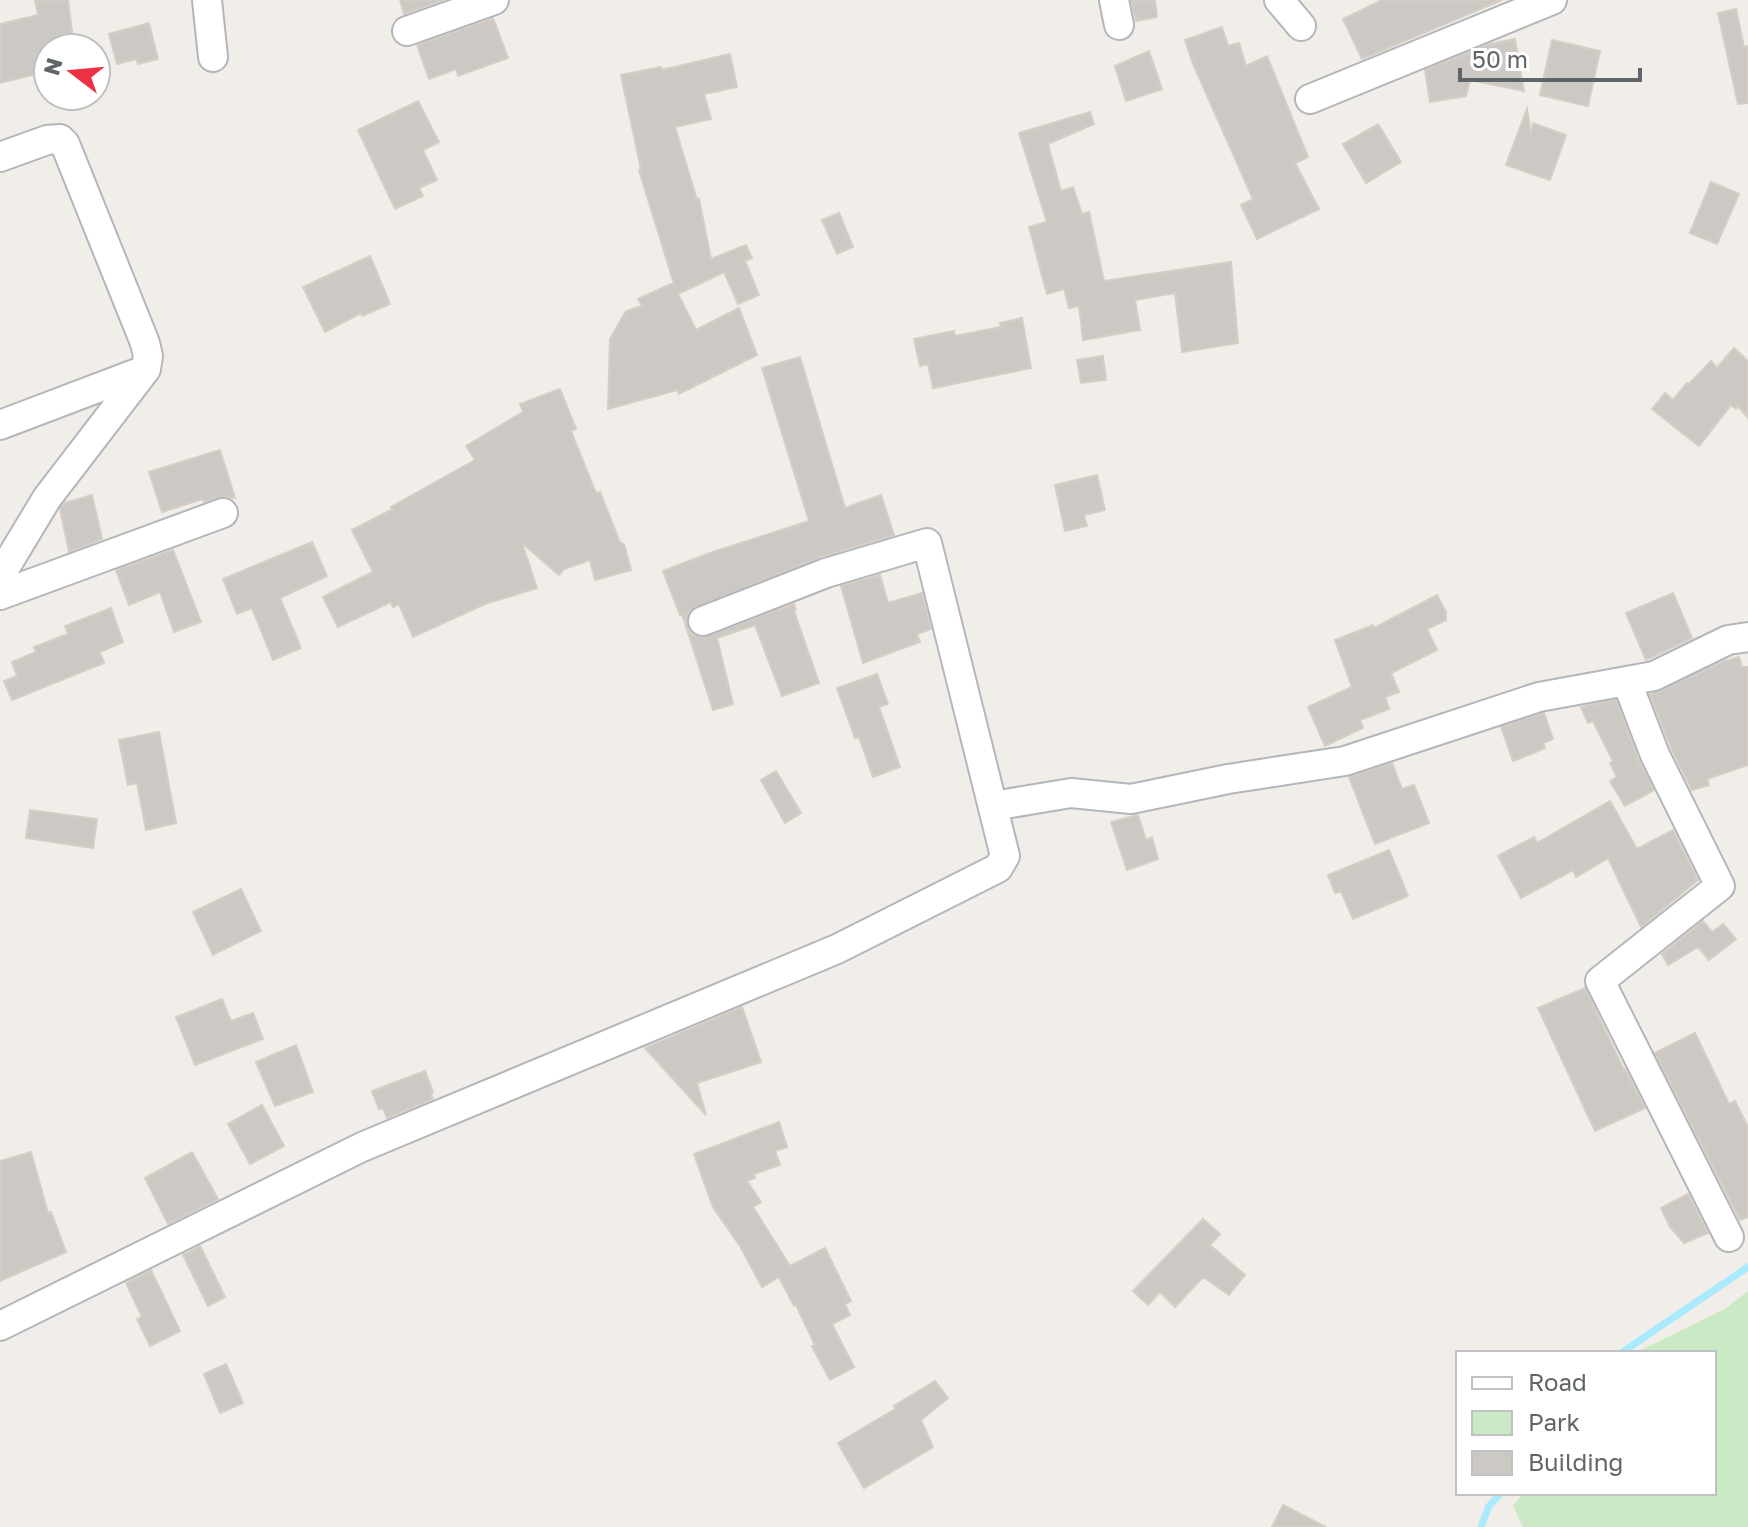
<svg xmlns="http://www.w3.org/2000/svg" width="1748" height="1527" font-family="'Golos Text',sans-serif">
<rect width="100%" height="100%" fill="#f1ede8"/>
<!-- green -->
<path fill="#cbe9c4" d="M 1748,1291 L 1748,1527 L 1523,1527 L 1513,1506 L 1523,1493 L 1714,1493 L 1714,1353 L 1635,1353 L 1725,1309 Z"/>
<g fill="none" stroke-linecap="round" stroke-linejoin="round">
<!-- stream -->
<path stroke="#aaeaff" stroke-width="7" d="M 1621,1353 L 1748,1267
M 1481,1527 L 1489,1506 L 1501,1493"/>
</g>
<!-- building -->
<path fill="#ccc8c3" stroke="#d6cec5" stroke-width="2" d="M 35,0 L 68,0 L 74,48 L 48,48 L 48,71 L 0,83 L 0,24 L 38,15 Z
M 400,0 L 443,0 L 404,14 Z
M 1131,0 L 1155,0 L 1157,17 L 1136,21 Z
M 1382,0 L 1502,0 L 1362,59 L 1343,19 Z
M 1736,9 L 1744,47 L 1748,46 L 1748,103 L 1738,104 L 1718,13 Z
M 493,18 L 508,58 L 458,76 L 456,69 L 429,79 L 417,45 Z
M 149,23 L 158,59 L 138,64 L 136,59 L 117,64 L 109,34 Z
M 1222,27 L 1228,46 L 1239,43 L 1246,66 L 1267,56 L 1308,157 L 1295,163 L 1319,209 L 1257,239 L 1241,205 L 1253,199 L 1193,64 L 1185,40 Z
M 1515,39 L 1524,91 L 1470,80 L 1466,96 L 1430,102 L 1425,70 L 1490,44 Z
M 1552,40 L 1600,51 L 1588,106 L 1540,95 Z
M 1149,51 L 1162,89 L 1126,101 L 1115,66 Z
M 730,54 L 737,87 L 704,94 L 711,119 L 675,127 L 697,200 L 699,199 L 711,259 L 746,245 L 752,258 L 745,261 L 759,295 L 738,304 L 724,272 L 678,294 L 696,330 L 739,308 L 757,355 L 679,394 L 677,390 L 608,409 L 610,339 L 626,311 L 642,306 L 638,299 L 673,283 L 675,287 L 639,170 L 641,169 L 621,75 L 661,67 L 662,70 Z
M 418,101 L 439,142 L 423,150 L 437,180 L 419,188 L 423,196 L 395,209 L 358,130 Z
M 1527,109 L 1531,134 L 1533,123 L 1566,135 L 1550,180 L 1506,165 Z
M 1090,112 L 1094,124 L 1048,144 L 1061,191 L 1073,187 L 1082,214 L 1089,212 L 1104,281 L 1231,262 L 1238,343 L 1182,352 L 1175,293 L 1135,300 L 1140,330 L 1083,340 L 1079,306 L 1069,308 L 1064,289 L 1047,294 L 1029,227 L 1047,222 L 1019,133 Z
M 1378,124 L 1401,162 L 1366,183 L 1343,144 Z
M 1711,182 L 1739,194 L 1717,244 L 1690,233 Z
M 839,213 L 853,247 L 837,254 L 822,220 Z
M 370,256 L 390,304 L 362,316 L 361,313 L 325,332 L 303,287 Z
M 1022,318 L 1031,368 L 933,388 L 928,364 L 920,366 L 914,339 L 954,331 L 955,336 L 1001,327 L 1000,323 Z
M 1734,348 L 1748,361 L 1748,418 L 1738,406 L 1736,409 L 1731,405 L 1699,446 L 1652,409 L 1665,393 L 1673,400 L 1687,383 L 1689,384 L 1711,361 L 1717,368 Z
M 1103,356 L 1106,380 L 1081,383 L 1077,360 Z
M 800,357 L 845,508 L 881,495 L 894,535 L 820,557 L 690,610 L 686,619 L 688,628 L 693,635 L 701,638 L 794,604 L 796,610 L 794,611 L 819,683 L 782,696 L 755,625 L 717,638 L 733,704 L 713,710 L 682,614 L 680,615 L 663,571 L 707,554 L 809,521 L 762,368 Z
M 560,389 L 576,429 L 571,431 L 596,493 L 600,492 L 619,540 L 622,544 L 624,544 L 631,570 L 595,580 L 590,560 L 564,569 L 559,575 L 522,543 L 537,588 L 485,604 L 413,637 L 399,604 L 393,607 L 391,602 L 338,627 L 323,597 L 373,572 L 352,530 L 393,509 L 391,507 L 475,460 L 466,446 L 523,412 L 520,404 Z
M 220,450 L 235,498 L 218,497 L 204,502 L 203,499 L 162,512 L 149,472 Z
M 1097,475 L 1105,510 L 1084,515 L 1087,526 L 1065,531 L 1055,485 Z
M 92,495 L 102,539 L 69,552 L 60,509 L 64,503 Z
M 312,542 L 327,576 L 280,598 L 301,648 L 273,660 L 252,608 L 237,614 L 223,579 Z
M 173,550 L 201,622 L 174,632 L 160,592 L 129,605 L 116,570 Z
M 880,575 L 888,603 L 922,593 L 931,629 L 917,634 L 920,642 L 863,663 L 841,586 Z
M 1673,593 L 1692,638 L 1646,660 L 1626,613 Z
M 1437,595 L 1446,612 L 1446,620 L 1427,629 L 1437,650 L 1391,673 L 1399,692 L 1385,697 L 1389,709 L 1360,720 L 1363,728 L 1325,746 L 1308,707 L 1352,687 L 1335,640 L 1373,625 L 1374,628 Z
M 111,608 L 123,642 L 100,652 L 104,663 L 12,700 L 4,681 L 17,676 L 12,662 L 36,652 L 34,647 L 68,634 L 65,626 Z
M 1739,657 L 1742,667 L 1748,667 L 1748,765 L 1707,779 L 1709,785 L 1692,790 L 1671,748 L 1650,694 L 1661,691 L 1722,662 Z
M 877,674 L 888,704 L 879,707 L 900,767 L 873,777 L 859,737 L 855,738 L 837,688 Z
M 1616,700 L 1639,761 L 1654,790 L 1625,806 L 1610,781 L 1617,777 L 1610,763 L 1613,761 L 1593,721 L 1588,723 L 1581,707 Z
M 1544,713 L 1553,739 L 1543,743 L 1545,748 L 1536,752 L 1513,761 L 1501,727 Z
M 159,732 L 176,823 L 146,830 L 137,783 L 128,785 L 119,740 Z
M 1392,763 L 1402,789 L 1414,785 L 1429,823 L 1375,844 L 1349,777 Z
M 776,771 L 801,813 L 785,823 L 761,780 Z
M 1610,801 L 1637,849 L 1673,830 L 1698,880 L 1641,927 L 1608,858 L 1576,877 L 1573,870 L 1521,898 L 1498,856 L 1534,837 L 1537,843 Z
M 30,810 L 97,819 L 93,848 L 26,838 Z
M 1138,815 L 1146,840 L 1152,837 L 1158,859 L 1127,870 L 1111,822 Z
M 1389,850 L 1408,896 L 1353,919 L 1341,891 L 1335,893 L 1328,875 Z
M 241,889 L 261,931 L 213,955 L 193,912 Z
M 1703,921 L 1712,932 L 1723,924 L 1736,939 L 1709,960 L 1698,947 L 1668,965 L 1662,954 Z
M 1585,988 L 1624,1070 L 1625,1069 L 1645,1108 L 1595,1131 L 1538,1008 Z
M 222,999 L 231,1021 L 253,1013 L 263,1039 L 195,1065 L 176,1017 Z
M 742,1007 L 761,1062 L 697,1083 L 706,1115 L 645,1048 Z
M 1695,1033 L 1729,1104 L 1735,1101 L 1748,1127 L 1748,1217 L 1740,1220 L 1655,1053 Z
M 296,1045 L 313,1092 L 275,1106 L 256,1062 Z
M 425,1071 L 433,1092 L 431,1094 L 433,1099 L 387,1118 L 383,1108 L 379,1109 L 372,1091 Z
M 262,1105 L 284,1146 L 250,1164 L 228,1124 Z
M 779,1122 L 787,1147 L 775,1151 L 780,1165 L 754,1174 L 755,1178 L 747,1181 L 761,1202 L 753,1207 L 790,1266 L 825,1248 L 851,1301 L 845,1304 L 850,1315 L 832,1324 L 854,1367 L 830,1380 L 812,1346 L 815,1345 L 796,1305 L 794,1306 L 779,1277 L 762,1287 L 740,1246 L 713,1207 L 694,1154 Z
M 31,1152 L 48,1213 L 51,1212 L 66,1252 L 0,1281 L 0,1161 Z
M 192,1152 L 218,1199 L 168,1224 L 145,1178 Z
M 1688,1194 L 1708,1233 L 1684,1243 L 1670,1227 L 1661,1208 Z
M 1203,1219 L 1220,1234 L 1210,1245 L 1245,1275 L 1229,1295 L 1203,1277 L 1175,1307 L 1160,1292 L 1148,1305 L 1133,1291 Z
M 200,1246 L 225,1297 L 208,1306 L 183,1255 Z
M 151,1270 L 180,1331 L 150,1346 L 137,1319 L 142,1317 L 126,1283 Z
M 226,1364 L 243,1403 L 220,1413 L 204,1374 Z
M 935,1381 L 948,1398 L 921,1420 L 933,1447 L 864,1488 L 838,1443 L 895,1409 L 894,1406 Z
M 1283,1505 L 1326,1527 L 1272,1527 Z"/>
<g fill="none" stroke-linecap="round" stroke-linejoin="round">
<defs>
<path id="minor" d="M 207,0 L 213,57
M 1114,0 L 1119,25
M 1279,0 L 1301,26
M 407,31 L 494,0
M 1310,99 L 1552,0
M 0,157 L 47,140 L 60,139 L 65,144 L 145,343 L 148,356 L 146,369 L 47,498 L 0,576
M 0,425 L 145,370
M 0,595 L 223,513
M 1627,682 L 1655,755 L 1720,886 L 1600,981 L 1729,1237
M 993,806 L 1071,793 L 1131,799 L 1228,779 L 1345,761 L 1539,697 L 1654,676 L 1728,640 L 1748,637
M 0,1326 L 362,1147 L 837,949 L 998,868 L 1005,856 L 927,543 L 826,573 L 703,621"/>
</defs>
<!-- minor casing -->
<use href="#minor" stroke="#b3b7ba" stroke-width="32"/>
<!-- minor -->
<use href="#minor" stroke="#fff" stroke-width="28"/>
</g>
<!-- legend -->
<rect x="1456" y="1351" width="260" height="144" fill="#ffffff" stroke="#bfc1c3" stroke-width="2"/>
<rect x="1472" y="1377" width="40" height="12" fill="#ffffff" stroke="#bfc1c3" stroke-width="2"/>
<text x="1528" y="1391" font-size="24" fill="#5f6568">Road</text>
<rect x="1472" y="1411" width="40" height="24" fill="#cbe9c4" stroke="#bfc1c3" stroke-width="2"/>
<text x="1528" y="1431" font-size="24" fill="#5f6568">Park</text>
<rect x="1472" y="1451" width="40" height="24" fill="#ccc8c3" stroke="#bfc1c3" stroke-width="2"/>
<text x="1528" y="1471" font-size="24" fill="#5f6568">Building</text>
<!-- north arrow -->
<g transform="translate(72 72) rotate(286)"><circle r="38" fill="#ffffff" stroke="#bfc1c3" stroke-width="2"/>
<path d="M0-6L14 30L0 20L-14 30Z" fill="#ee3045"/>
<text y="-12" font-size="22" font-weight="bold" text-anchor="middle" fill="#5f6568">N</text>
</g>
<!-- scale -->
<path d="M1460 68v12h180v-12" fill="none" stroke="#5f6568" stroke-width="4"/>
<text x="1472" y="68" font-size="24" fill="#5f6568" stroke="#ffffff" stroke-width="6" paint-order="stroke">50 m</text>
</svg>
